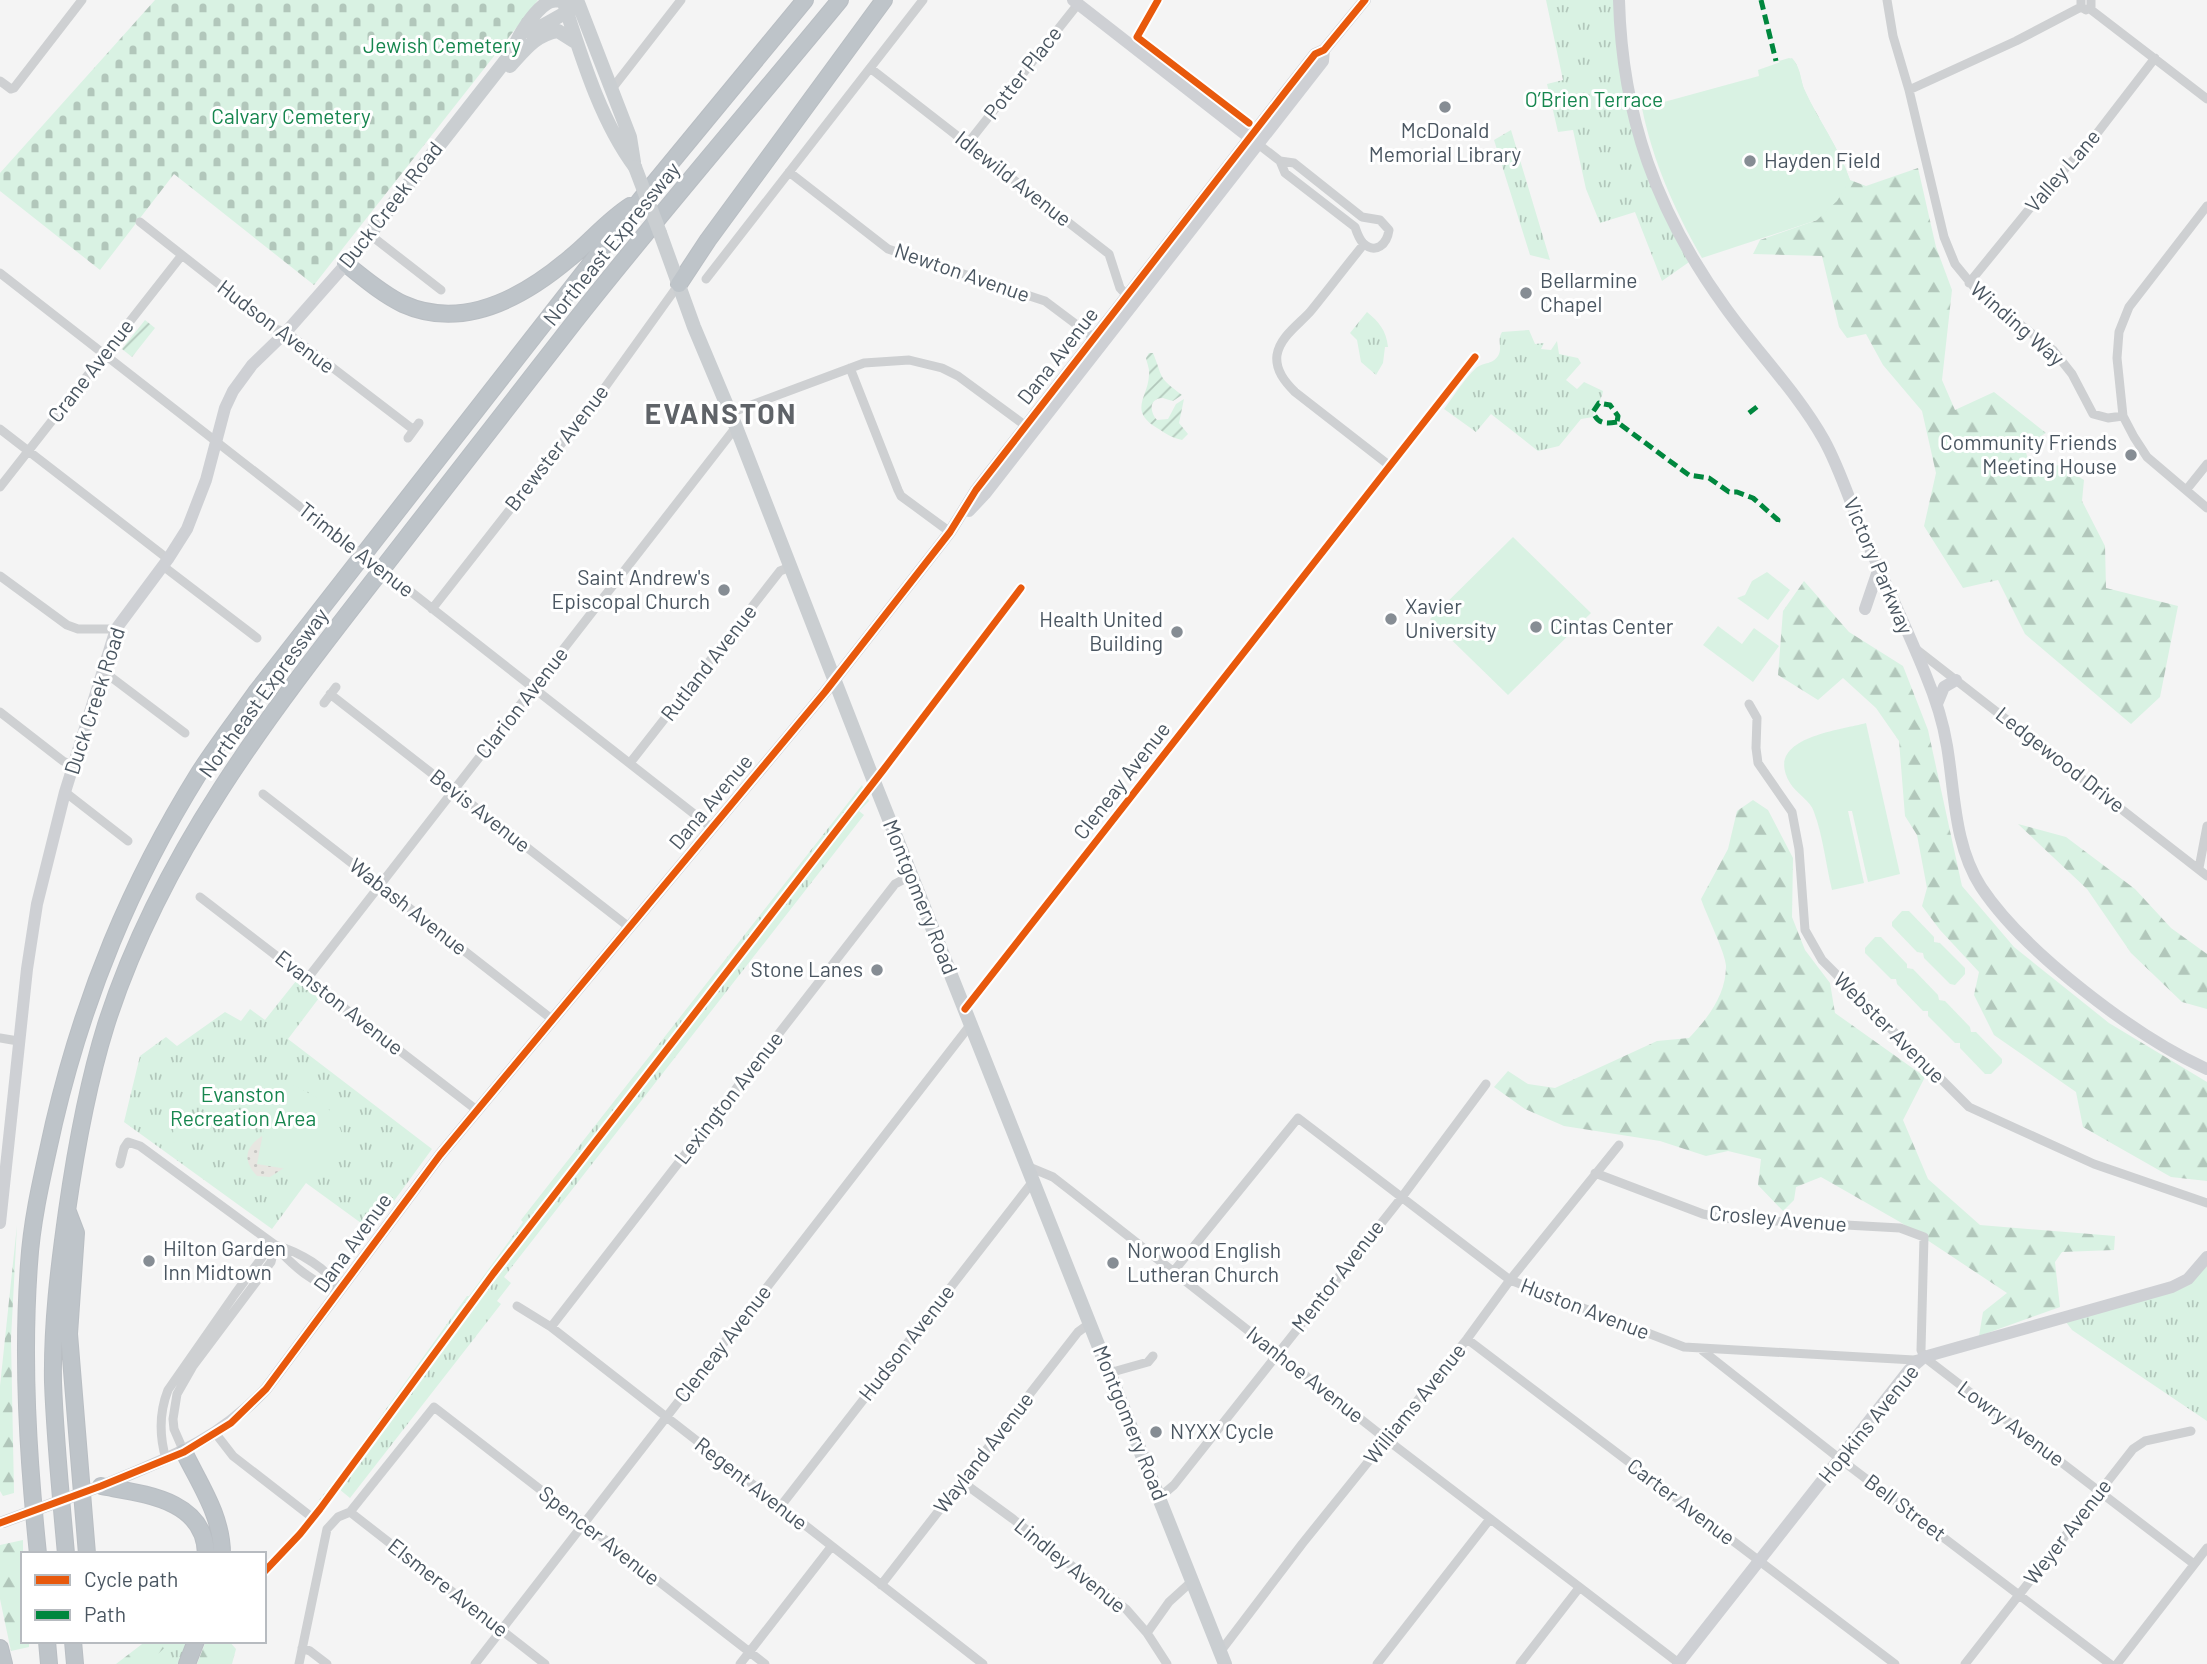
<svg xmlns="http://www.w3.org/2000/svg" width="2207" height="1664" font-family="Barlow,sans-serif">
<defs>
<pattern id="grass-tufts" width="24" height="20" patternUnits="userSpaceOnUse" patternTransform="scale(1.75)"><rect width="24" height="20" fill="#d9f2e3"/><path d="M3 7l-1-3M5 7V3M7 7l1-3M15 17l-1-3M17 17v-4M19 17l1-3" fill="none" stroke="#b2c7bb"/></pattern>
<pattern id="forest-firs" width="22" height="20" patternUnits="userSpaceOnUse" patternTransform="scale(1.75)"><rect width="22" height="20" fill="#d9f2e3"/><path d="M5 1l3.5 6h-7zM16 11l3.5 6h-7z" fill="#b2c7bb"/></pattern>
<pattern id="sand-dots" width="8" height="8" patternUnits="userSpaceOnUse" patternTransform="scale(1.75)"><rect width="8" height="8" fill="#e7e6e1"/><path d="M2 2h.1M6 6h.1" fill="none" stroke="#c8c7c4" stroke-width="1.8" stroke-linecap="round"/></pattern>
<pattern id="cemetery-stones" width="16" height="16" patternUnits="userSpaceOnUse" patternTransform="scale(1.75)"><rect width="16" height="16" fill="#d9f2e3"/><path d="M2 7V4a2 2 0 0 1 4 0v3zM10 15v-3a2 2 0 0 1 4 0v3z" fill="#b2c7bb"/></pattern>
<pattern id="garden-furrows" width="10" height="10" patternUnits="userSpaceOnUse" patternTransform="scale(1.75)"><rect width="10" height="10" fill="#d9f2e3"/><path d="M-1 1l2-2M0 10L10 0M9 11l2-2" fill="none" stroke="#b2c7bb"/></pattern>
</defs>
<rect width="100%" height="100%" fill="#f4f4f4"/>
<!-- grass -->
<path fill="url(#grass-tufts)" d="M 1546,0 L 1619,0 L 1637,129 L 1692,260 L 1662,281 L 1635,212 L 1600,223 L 1586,189 L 1573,130 L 1558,132 L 1547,84 L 1563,80 Z
M 1511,130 L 1550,260 L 1530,255 L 1494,140 Z
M 1367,312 C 1379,322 1386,330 1388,347 L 1385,347 L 1383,363 L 1376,375 L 1361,362 L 1357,340 L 1350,333 Z
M 1529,330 L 1535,344 L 1544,343 L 1541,349 L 1551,350 L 1557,341 L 1559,354 L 1578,358 L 1581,363 L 1566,380 L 1577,389 L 1584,382 L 1603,391 C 1602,401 1593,407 1593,417 L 1581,419 L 1559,446 L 1538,451 L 1491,414 L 1476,432 L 1444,409 C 1454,396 1464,379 1476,368 C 1483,362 1494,365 1499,354 C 1502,346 1497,340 1502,332 Z
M 862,785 L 869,801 L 859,811 L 864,815 L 504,1277 L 511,1283 L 497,1301 L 501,1304 L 350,1498 L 339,1489 L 304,1537 L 264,1579 L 264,1565 L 296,1531 L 348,1462 L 467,1296 L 469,1296 L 523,1222 L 521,1220 Z
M 296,981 L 319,998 L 288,1039 L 432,1149 L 372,1231 L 306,1183 L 272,1229 L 124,1122 L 140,1056 L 166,1037 L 177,1046 L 225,1012 L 241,1021 L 250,1009 L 265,1020 Z
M 2207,1257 L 2207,1421 L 2072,1330 L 2063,1318 L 2171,1287 Z
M 147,1641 L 192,1641 L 185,1648 L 178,1664 L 119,1664 Z"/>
<!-- forest -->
<path fill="url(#forest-firs)" d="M 1789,58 C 1801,63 1800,80 1805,91 C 1819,121 1839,148 1850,180 L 1866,186 L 1918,168 L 1936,247 L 1952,290 L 1942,380 L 1955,410 L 1994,392 L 2046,433 L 2024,446 L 2031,469 L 2060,465 L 2084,480 L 2082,501 L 2105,546 L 2106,588 L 2178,606 L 2160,697 L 2131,724 L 2025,634 L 1998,580 L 1963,588 L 1924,526 L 1936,473 L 1922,411 L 1883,365 L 1866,334 L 1847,338 L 1839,327 L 1822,256 L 1753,254 L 1760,240 L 1817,220 L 1779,61 Z
M 1804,581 L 1849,632 L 1903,666 L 1928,730 L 1962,886 L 2014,947 L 2109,1023 L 2207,1082 L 2207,1181 L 2171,1177 L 2083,1127 L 2076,1092 L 1994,1035 L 1974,995 L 1979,972 L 1940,930 L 1922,906 L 1927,888 L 1917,835 L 1905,816 L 1899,741 L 1876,708 L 1843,678 L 1818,700 L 1778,675 L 1783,611 Z
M 1753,800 L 1768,810 L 1793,858 L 1792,917 L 1805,950 L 1830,983 L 1835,1013 L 1925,1077 L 1903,1120 L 1928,1179 L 1980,1225 L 2115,1236 L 2114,1250 L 2062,1252 L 2055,1262 L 2060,1307 L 1979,1336 L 1983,1312 L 2007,1293 L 1900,1222 L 1821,1177 L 1796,1187 L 1794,1200 L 1783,1211 L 1758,1185 L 1761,1159 L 1728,1151 L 1706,1156 L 1660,1141 L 1564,1126 L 1525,1109 L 1494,1087 L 1508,1071 L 1528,1084 L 1555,1088 L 1657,1041 L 1689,1038 C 1708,1018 1726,995 1726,966 C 1726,954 1706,914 1701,899 L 1728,849 L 1737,811 Z
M 2018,824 L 2066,837 L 2135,889 L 2171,928 L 2207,954 L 2207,1009 L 2182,1002 L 2131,953 L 2087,889 Z
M 17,1225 L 11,1339 L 14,1493 L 3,1496 L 0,1491 L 0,1386 Z
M 23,1540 L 23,1641 L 29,1641 L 29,1647 L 11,1651 L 0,1599 L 0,1545 Z
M 146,1641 L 172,1641 L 147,1664 L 116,1664 Z
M 206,1641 L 229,1641 L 236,1649 L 232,1664 L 197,1664 Z"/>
<!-- sand -->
<path fill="url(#sand-dots)" d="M 262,1136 L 284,1168 L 270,1177 L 257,1176 C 243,1161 244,1148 262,1136 Z"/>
<!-- cemetery -->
<path fill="url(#cemetery-stones)" d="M 155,0 L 538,0 L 314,285 L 174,174 L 100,270 L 0,191 L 0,173 Z"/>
<!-- garden -->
<path fill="url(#garden-furrows)" d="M 145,320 L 155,328 L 132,357 L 122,349 Z
M 1149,353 L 1153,353 C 1164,380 1157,376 1182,395 L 1173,401 C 1169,400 1166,399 1163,398 C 1148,398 1150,413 1157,420 L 1168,419 L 1176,404 L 1184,399 L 1179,423 L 1188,434 L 1182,440 C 1172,438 1165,433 1157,428 C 1128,410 1148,398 1149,375 C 1150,370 1147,363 1146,358 Z"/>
<!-- pitch -->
<path fill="#d9f2e3" d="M 1792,58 C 1800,66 1800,79 1804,89 C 1818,120 1839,147 1850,180 L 1837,201 L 1817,220 L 1702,258 C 1675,211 1653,162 1642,108 L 1759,76 L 1758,70 Z
M 1513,537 L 1591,613 L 1508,695 L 1430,619 Z
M 1767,572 L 1790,590 L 1768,620 L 1737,598 L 1745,595 L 1752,581 Z
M 1718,626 L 1742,644 L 1754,628 L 1779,646 L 1753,682 L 1703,645 Z
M 1866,723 L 1900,874 L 1868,882 L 1852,811 L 1848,811 L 1864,883 L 1832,890 C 1826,865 1823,836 1814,812 C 1811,801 1796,793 1790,783 C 1763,738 1837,731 1866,723 Z
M 1902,911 L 1909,911 L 1934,937 L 1934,942 L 1940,943 L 1965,968 L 1965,974 L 1955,985 L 1950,984 L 1924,958 L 1923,953 L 1917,952 L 1892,926 L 1892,922 Z
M 1875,937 L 1881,937 L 1907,964 L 1907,968 L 1913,969 L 1938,995 L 1939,1000 L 1945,1001 L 1970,1027 L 1971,1032 L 1976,1032 L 2002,1059 L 2002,1063 L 1991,1074 L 1985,1074 L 1960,1048 L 1960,1043 L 1955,1043 L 1928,1016 L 1928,1011 L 1923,1011 L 1897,984 L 1896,979 L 1891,979 L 1865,953 L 1865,948 Z
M 273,1082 L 296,1086 L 319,1099 L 335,1116 L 343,1136 L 335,1177 L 257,1164 Z
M 191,1110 L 193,1142 L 174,1143 L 172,1111 Z"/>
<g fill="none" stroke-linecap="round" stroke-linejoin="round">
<defs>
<path id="highway" d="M 346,264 C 364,278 382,294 403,304 C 463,331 524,297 570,258 C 591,241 607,221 630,206
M 679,284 L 708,240 L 884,0
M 68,1212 L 76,1233 L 69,1334 L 87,1554
M 184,1452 C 200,1485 222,1516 222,1554
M 101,1486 C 143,1494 205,1499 206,1554
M 38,1554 C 28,1457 22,1361 29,1264 C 32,1216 44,1169 54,1123 C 84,996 130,884 199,773 C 217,745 238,718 257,691 L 641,199 L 805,0
M 66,1554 C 61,1497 55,1439 53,1382 C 52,1325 59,1268 67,1211 C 76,1148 87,1086 106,1025 C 167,834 294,684 414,528 C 468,459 521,390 575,321 C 661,212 752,107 840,0
M 47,1641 L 49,1664
M 73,1641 L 75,1664
M 0,1648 L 4,1664
M 187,1664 L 196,1641"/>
</defs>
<!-- highway casing -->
<use href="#highway" stroke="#b9bec3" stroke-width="18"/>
<!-- street -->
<path stroke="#ced0d2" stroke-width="9" d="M 1887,0 L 1893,36 L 1909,90 L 1944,237 L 1955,264 L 1978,292 L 2053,350 L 2072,374 L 2093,414 L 2108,418 L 2123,416
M 2081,0 L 2081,7 L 2086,10 L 2091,7 L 2091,0
M 2090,9 L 2207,99
M 870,68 L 1109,254 L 1120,288 L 1129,298
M 0,81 L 11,89 L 14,88 L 82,0
M 611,90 L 681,0
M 1909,90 L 2016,41 L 2081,7
M 968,143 L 1078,4
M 1258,144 L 1280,161
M 1280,161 L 1294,163 L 1362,217 L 1380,220 L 1389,230 C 1387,244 1376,255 1363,243 C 1359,239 1357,233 1355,227 L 1285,173 Z
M 789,172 L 888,249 L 1045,301 L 1097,340
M 2207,206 L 2129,307 L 2119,332 L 2117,358 L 2123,416 L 2134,437 L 2147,457 L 2207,508
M 140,222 L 276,329 L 286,332 L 414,430
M 369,234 L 441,290
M 0,273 L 345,542
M 706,279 L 923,0
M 1969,283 L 2048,186 L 2088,145 L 2155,58
M 850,368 L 898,490 L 901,496 L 950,532
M 730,413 L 864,363 L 909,360 L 942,368 L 958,376 L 1030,429
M 0,429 L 168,559
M 408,438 L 419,423
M 0,487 L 182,255
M 2187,489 L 2207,464
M 163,566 L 257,638
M 0,576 L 67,625 L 78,629 L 116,629
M 401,584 L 712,828
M 432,609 L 598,397 L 679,284
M 1916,649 L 2207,876
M 103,671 L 185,733
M 330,694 L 629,927
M 324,703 L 336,687
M 1749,704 L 1757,718 L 1756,748 L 1758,763 L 1792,812 L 1799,849 L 1805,930 L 1822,960 L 1969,1107 L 2094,1164 L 2207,1203
M 0,712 L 63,761 L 74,766
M 630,763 L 780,571 L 790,567
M 65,792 L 128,841
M 263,794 L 553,1020
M 2199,868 L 2207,826
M 200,897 L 478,1111
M 307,979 L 736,427
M 965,1009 L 1390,466 L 1295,392 C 1285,382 1275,370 1277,355 C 1280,337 1298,325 1310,312 C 1328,290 1346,266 1364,244
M 0,1038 L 18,1041
M 120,1164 L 124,1148 L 128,1142 L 140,1146 L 275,1245 C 291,1265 316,1286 340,1290
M 1029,1167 L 1053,1177 L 1071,1191 L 1386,1439 L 1680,1664
M 1595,1173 L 1703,1214 L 1722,1218 L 1900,1228 L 1924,1237 L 1921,1350 L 1924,1357 L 2194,1564
M 275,1245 C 300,1252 327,1268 340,1290
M 1173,1272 L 1298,1118 L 1510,1280 L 1684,1347 L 1914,1360 L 1923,1358
M 517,1306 L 551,1327 L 983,1664
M 551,1327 L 895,884 L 912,875
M 1467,1339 L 1895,1664
M 1703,1351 L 1840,1459 L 2110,1664
M 1109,1373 L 1148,1362 L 1153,1356
M 216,1434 L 233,1456 L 309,1515
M 184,1452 L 174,1429 L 173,1419 L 177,1394 L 193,1366 L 271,1262 L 275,1245
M 166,1459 C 159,1435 159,1413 168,1390 L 235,1294 L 263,1256 L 275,1245
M 961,1481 L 1013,1519 L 1126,1609 L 1147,1633 L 1167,1664
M 1160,1497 L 1174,1485 L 1402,1197 L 1486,1084
M 780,1507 L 1034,1180
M 350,1512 L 545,1664
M 881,1585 L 1078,1332 L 1089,1324
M 1147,1633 L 1169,1602 L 1191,1582
M 302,1648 L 310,1651 L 327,1664
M 1220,1652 L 1302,1544 L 1467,1339 L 1510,1280 L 1619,1145
M 299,1664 L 327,1529 L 338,1517 L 350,1512 L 434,1407 L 765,1664
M 475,1664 L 971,1024
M 740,1664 L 831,1547
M 1377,1664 L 1490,1519
M 1520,1664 L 1579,1588
M 1965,1664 L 2133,1449 L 2145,1441 L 2191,1431
M 2117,1664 L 2207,1548"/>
<!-- secondary -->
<path stroke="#ced0d4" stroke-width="12" d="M 1073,0 L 1255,142
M 1619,0 C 1622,117 1657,213 1725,307 C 1757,352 1797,392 1824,440 C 1839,467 1849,499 1861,528 C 1882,576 1905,624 1925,673 C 1935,697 1943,721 1947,746 C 1955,794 1954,845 1981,887 C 2024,952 2136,1037 2207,1069
M 969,511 L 985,494 L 1323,61 L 1324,50
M 1865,609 L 1879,568
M 1937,704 L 1944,687 L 1956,680
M 0,1223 L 27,969 L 37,904 L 65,792 L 116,629 L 168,559 L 187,529 L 206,480 L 225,408 L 233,391 L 252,365 L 286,332 L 346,264
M 102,1486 C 168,1458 215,1443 266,1389 L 440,1155 L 825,692 L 950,532 L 976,490 L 1286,91 L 1315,54 L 1324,50 L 1365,0
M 1678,1664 L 1909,1370 L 1924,1357 L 2172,1287 L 2188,1279 L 2207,1257"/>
<!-- primary -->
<path stroke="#caced1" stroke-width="14" d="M 563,0 C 581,55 600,120 635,167
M 577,0 L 630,137 L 634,162
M 532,34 L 542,26 L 574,8
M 510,66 C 524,51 536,34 558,31 L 577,43
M 660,233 L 694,327 L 736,427 L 875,784 L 1225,1664
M 346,264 L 513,51 C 517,37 534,11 547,3 C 552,0 558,0 564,0"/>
<!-- highway -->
<use href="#highway" stroke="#bec4c9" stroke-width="16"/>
<!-- street-bridge -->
<path stroke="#ced0d2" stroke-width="9" d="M 345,542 L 401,584"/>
<!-- secondary-bridge -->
<path stroke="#ced0d4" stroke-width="12" d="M 3,1522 L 101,1486"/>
<!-- primary-bridge -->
<path stroke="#caced1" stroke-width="14" d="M 635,167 L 660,233"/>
<!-- quiet -->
<path stroke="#00873e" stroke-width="5" stroke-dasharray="10 5" stroke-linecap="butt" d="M 1761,0 L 1776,61
M 1749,413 L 1758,406
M 1617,422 C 1605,424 1598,424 1593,412 L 1599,403 L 1610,405 L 1618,416 L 1617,422 L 1682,470 L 1689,475 L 1709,478 L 1729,492 L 1737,492 L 1753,498 L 1778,520 L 1777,524"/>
<defs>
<path id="cycleway" d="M 1158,0 L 1137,37 L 1249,123
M 965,1009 L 1475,357
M 0,1523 L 101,1486 L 184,1452 L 231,1423 L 266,1389 L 440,1155 L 825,692 L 950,532 L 976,490 L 1286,91 L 1315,54 L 1324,50 L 1365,0
M 264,1572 L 300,1534 L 320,1509 L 493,1274 L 884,769 L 1021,588"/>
</defs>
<!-- cycleway casing -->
<use href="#cycleway" stroke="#fff" stroke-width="11"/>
<!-- cycleway -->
<use href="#cycleway" stroke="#e8590c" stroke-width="7"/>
</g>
<!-- markers -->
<g fill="#868d94" stroke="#fff" stroke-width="2.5">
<circle cx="1445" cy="107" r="7"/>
<circle cx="1750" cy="161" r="7"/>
<circle cx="1526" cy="293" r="7"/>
<circle cx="2131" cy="455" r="7"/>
<circle cx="724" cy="590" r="7"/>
<circle cx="1391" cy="619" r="7"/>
<circle cx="1536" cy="627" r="7"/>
<circle cx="1177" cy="632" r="7"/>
<circle cx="877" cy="970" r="7"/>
<circle cx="149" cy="1261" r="7"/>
<circle cx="1113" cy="1263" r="7"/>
<circle cx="1156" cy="1432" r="7"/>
</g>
<g text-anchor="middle" stroke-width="6" stroke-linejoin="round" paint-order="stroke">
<!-- park labels -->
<g font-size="21" fill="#17864f" stroke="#fff">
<text x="442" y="53">Jewish Cemetery</text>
<text x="1594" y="107">O’Brien Terrace</text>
<text x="291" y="124">Calvary Cemetery</text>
<text x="243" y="1102">Evanston<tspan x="243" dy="24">Recreation Area</tspan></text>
</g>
<!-- street labels -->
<g font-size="21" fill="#4a5661" stroke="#fff">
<text transform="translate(1023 73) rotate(-52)" y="7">Potter Place</text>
<text transform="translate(2063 171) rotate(-49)" y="7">Valley Lane</text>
<text transform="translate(1013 179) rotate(38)" y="7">Idlewild Avenue</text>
<text transform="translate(391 205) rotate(-52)" y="7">Duck Creek Road</text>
<text transform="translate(612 244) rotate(-51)" y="7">Northeast Expressway</text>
<text transform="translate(962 273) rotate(19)" y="7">Newton Avenue</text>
<text transform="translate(2017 324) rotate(41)" y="7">Winding Way</text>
<text transform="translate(276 327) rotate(37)" y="7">Hudson Avenue</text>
<text transform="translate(1058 356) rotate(-52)" y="7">Dana Avenue</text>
<text transform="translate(91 371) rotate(-52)" y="7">Crane Avenue</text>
<text transform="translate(557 448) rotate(-52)" y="7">Brewster Avenue</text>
<text transform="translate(356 550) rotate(38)" y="7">Trimble Avenue</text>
<text transform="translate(1878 566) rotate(67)" y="7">Victory Parkway</text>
<text transform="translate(709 663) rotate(-52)" y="7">Rutland Avenue</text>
<text transform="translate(264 693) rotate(-54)" y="7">Northeast Expressway</text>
<text transform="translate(95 701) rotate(-72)" y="7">Duck Creek Road</text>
<text transform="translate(522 703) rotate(-52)" y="7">Clarion Avenue</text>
<text transform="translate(2060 760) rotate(38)" y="7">Ledgewood Drive</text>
<text transform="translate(1122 781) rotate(-52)" y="7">Cleneay Avenue</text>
<text transform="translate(711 802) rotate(-50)" y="7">Dana Avenue</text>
<text transform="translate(480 811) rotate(38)" y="7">Bevis Avenue</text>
<text transform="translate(920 897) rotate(68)" y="7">Montgomery Road</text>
<text transform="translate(408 907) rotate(38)" y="7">Wabash Avenue</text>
<text transform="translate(339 1003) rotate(38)" y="7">Evanston Avenue</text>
<text transform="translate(1889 1028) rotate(45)" y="7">Webster Avenue</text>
<text transform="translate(729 1098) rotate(-52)" y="7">Lexington Avenue</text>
<text transform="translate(1778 1219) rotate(5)" y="7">Crosley Avenue</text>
<text transform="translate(353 1243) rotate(-54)" y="7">Dana Avenue</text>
<text transform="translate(1338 1276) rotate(-52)" y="7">Mentor Avenue</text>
<text transform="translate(1585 1309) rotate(21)" y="7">Huston Avenue</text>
<text transform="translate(907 1343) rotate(-52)" y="7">Hudson Avenue</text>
<text transform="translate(723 1344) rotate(-52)" y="7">Cleneay Avenue</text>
<text transform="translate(1305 1375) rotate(38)" y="7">Ivanhoe Avenue</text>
<text transform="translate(1415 1404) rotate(-51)" y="7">Williams Avenue</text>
<text transform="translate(1130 1423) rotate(68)" y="7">Montgomery Road</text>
<text transform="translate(1869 1424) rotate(-51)" y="7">Hopkins Avenue</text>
<text transform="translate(2011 1424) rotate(37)" y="7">Lowry Avenue</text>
<text transform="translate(984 1453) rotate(-52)" y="7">Wayland Avenue</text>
<text transform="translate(751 1484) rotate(38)" y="7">Regent Avenue</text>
<text transform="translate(1681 1502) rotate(37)" y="7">Carter Avenue</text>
<text transform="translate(1905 1508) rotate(37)" y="7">Bell Street</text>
<text transform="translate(2068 1532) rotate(-52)" y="7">Weyer Avenue</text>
<text transform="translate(599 1536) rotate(38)" y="7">Spencer Avenue</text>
<text transform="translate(1070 1566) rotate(39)" y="7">Lindley Avenue</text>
<text transform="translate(448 1588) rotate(38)" y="7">Elsmere Avenue</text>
</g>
<!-- poi labels -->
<g font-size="21" fill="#4a5661" stroke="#fff" text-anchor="start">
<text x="1445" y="138" text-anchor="middle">McDonald<tspan x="1445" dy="24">Memorial Library</tspan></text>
<text x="1764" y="168">Hayden Field</text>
<text x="1540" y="288">Bellarmine<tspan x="1540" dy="24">Chapel</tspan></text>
<text x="2117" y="450" text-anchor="end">Community Friends<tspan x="2117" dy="24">Meeting House</tspan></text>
<text x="710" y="585" text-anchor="end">Saint Andrew's<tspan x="710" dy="24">Episcopal Church</tspan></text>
<text x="1405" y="614">Xavier<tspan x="1405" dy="24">University</tspan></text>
<text x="1163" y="627" text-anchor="end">Health United<tspan x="1163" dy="24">Building</tspan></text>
<text x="1550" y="634">Cintas Center</text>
<text x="863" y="977" text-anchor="end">Stone Lanes</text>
<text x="163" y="1256">Hilton Garden<tspan x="163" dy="24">Inn Midtown</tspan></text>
<text x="1127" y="1258">Norwood English<tspan x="1127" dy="24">Lutheran Church</tspan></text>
<text x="1170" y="1439">NYXX Cycle</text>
</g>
<!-- district labels -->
<g font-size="28" font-weight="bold" letter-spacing="2" fill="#5f6368" stroke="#fff">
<text x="721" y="424">EVANSTON</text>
</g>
</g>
<!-- legend -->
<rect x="21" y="1552" width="245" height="91" fill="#ffffff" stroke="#b7bbc0" stroke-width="2"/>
<rect x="35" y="1575" width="35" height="10" fill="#e8590c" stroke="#b7bbc0" stroke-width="2"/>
<text x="84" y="1587" font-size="21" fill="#4a5661">Cycle path</text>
<rect x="35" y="1610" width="35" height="10" fill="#00873e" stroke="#b7bbc0" stroke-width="2"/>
<text x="84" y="1622" font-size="21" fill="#4a5661">Path</text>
</svg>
